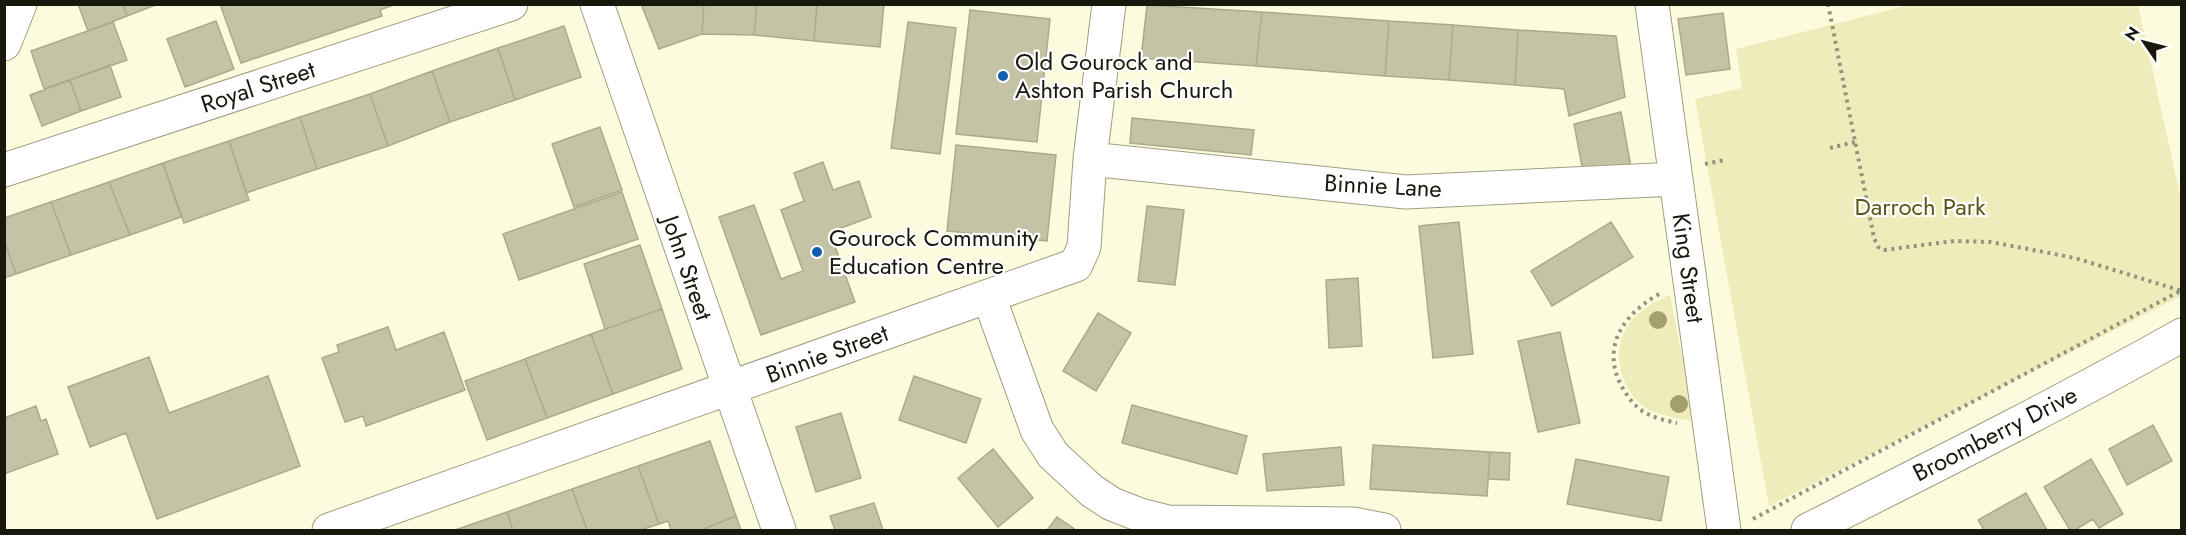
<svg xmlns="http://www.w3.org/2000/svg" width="2186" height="535" font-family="Jost,sans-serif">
<rect width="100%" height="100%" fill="#fdfbdd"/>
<!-- green -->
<path fill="#efecbc" d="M 1913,4 L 2138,5 L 2181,199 L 2181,296 L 1769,506 L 1695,99 L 1742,88 L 1736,49 Z
M 1670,295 L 1695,421 C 1680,419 1663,416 1649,410 C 1619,393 1609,347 1631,321 C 1641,309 1656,301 1670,295 Z"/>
<!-- building -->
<path fill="#c5c3a5" stroke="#acaa8d" stroke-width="1.5" d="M 78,4 L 123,4 L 127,16 L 88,31 Z
M 123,4 L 158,4 L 127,16 Z
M 220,4 L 396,4 L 380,10 L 382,16 L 241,63 Z
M 641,4 L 704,4 L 702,34 L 659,49 Z
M 704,4 L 757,4 L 754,35 L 702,34 Z
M 757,4 L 817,4 L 814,41 L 754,35 Z
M 817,4 L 884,4 L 880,47 L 814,41 Z
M 1147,5 L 1262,12 L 1256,66 L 1141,58 Z
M 970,10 L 1050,19 L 1037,142 L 956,134 Z
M 1262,12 L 1389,21 L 1385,76 L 1256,66 Z
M 1723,13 L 1730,69 L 1686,75 L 1678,19 Z
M 216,21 L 234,69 L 185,87 L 167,39 Z
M 1389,21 L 1453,25 L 1449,80 L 1385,76 Z
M 113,22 L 127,60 L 44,89 L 31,51 Z
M 908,22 L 956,28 L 940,154 L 891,148 Z
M 1453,25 L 1518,30 L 1515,85 L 1449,80 Z
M 564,26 L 581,77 L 515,100 L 498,48 Z
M 1518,30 L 1616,36 L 1625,97 L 1569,116 L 1564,89 L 1515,85 Z
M 498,48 L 515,100 L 450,122 L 432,71 Z
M 110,65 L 121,97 L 81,111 L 70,80 Z
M 432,71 L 450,122 L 388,146 L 370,94 Z
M 70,80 L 81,111 L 42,126 L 30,95 Z
M 370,94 L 388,146 L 317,169 L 300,117 Z
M 1621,112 L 1631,167 L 1584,177 L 1574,124 Z
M 300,117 L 317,169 L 246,193 L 229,141 Z
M 1132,118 L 1254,130 L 1251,155 L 1130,143 Z
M 600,127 L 622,190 L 574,207 L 552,144 Z
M 229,141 L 249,200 L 184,223 L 163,163 Z
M 956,145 L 1056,155 L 1047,241 L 947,231 Z
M 823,162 L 833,190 L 859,181 L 871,217 L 830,232 L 855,302 L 761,335 L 719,217 L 754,205 L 781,279 L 803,271 L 781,210 L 804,201 L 794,173 Z
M 163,163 L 181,217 L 130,235 L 109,182 Z
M 109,182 L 130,235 L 71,255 L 51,202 Z
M 622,192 L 638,239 L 519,280 L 503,234 Z
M 51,202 L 71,255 L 16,274 L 4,240 L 4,218 Z
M 1147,206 L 1184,210 L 1175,285 L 1138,281 Z
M 1459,222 L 1473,354 L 1433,358 L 1419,226 Z
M 1611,222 L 1633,257 L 1552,306 L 1531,271 Z
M 4,240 L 16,274 L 4,278 Z
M 640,245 L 662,309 L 605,329 L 584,264 Z
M 1358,278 L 1362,346 L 1329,348 L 1326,280 Z
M 662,309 L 682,369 L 613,394 L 591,334 Z
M 1098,313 L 1131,333 L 1096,391 L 1063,371 Z
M 388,327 L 396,350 L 444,332 L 465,390 L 366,426 L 363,416 L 345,422 L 322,358 L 339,352 L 337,345 Z
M 1560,332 L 1580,423 L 1538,432 L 1518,341 Z
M 591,334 L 613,394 L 547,418 L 525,359 Z
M 149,357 L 169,413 L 268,376 L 300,466 L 157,519 L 126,433 L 90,447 L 68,387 Z
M 525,359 L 547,418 L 487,440 L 465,381 Z
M 914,376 L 981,399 L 966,443 L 899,420 Z
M 1132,405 L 1247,436 L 1237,474 L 1122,443 Z
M 36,406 L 41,421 L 46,419 L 58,454 L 4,474 L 4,418 Z
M 841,413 L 861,478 L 816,492 L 796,427 Z
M 2153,425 L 2172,461 L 2127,485 L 2109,449 Z
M 710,441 L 736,516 L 701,530 L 671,530 L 668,521 L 659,524 L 638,466 Z
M 1373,445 L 1490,452 L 1487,496 L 1370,489 Z
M 1341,447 L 1344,485 L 1267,491 L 1263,454 Z
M 993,449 L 1033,498 L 998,527 L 958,478 Z
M 1490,452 L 1510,453 L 1509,480 L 1488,479 Z
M 1576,459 L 1669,477 L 1661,521 L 1567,504 Z
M 2091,459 L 2123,514 L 2099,528 L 2093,519 L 2075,530 L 2070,530 L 2044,487 Z
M 638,466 L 659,524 L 641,530 L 587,530 L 572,489 Z
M 572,489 L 587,530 L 513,530 L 507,512 Z
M 2026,493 L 2047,530 L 1984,530 L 1978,520 Z
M 874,503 L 883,530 L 835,530 L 830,516 Z
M 507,512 L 513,530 L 455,530 Z
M 736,516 L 741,530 L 701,530 Z
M 1057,517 L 1076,530 L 1047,530 Z"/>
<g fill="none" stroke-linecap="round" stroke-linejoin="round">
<defs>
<path id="minor" d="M 597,4 L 779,530
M 1652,4 L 1724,530
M 4,44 L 20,4
M 1090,159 L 1406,192 L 1676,179
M 4,170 L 511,4
M 989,297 L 1037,430 L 1053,455 L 1092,491 L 1112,504 L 1140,515 L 1168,522 L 1353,524 L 1384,530
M 329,530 L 1076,265 L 1084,247 L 1090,159 L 1109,4
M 1808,530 C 1933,467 2059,404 2182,335"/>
</defs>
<!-- minor casing -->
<use href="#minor" stroke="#a09e82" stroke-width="35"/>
<!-- path -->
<path stroke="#94937d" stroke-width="4" stroke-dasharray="3 4.5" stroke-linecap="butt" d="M 1828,4 L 1874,238 L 1878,247 L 1884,250 L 1954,241 L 1991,242 L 2075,258 L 2182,291
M 1830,148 L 1855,142
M 1705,164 L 1725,160
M 1659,294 C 1624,314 1601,346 1621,385 C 1628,398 1637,410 1650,415 C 1658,419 1668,421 1677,423
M 1753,519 L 2180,291"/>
<!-- minor -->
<use href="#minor" stroke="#fff" stroke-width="33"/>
</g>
<!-- trees -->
<g fill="#a3a06e">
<circle cx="1658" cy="320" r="9"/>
<circle cx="1679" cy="404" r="9"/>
</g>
<!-- markers -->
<g fill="#125ead" stroke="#fff" stroke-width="2">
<circle cx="1003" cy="76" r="6"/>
<circle cx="817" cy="252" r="6"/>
</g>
<g text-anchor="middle" stroke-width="4.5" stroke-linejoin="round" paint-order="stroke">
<!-- poi labels -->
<g font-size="24" fill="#19180d" stroke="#fff" text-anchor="start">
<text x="1015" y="70">Old Gourock and<tspan x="1015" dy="28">Ashton Parish Church</tspan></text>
<text x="829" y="246">Gourock Community<tspan x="829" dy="28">Education Centre</tspan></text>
</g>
<!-- street labels -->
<g font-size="24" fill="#19180d" stroke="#fff">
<text transform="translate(258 87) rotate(-18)" y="8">Royal Street</text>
<text transform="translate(1383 186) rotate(3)" y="8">Binnie Lane</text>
<text transform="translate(687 268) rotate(71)" y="8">John Street</text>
<text transform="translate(1688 268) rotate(82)" y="8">King Street</text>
<text transform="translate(827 354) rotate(-20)" y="8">Binnie Street</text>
<text transform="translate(1995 434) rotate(-27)" y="8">Broomberry Drive</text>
</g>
<!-- park labels -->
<g font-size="24" fill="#5a5513" stroke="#fff">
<text x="1920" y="215">Darroch Park</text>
</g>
</g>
<!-- border -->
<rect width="2186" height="535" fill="none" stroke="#19180d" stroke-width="12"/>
<!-- north arrow -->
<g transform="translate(2144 42) rotate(305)" stroke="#ffffff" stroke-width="4.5" paint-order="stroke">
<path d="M0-4.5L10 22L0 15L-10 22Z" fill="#19180d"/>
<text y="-9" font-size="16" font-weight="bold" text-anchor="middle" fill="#19180d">N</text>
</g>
</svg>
